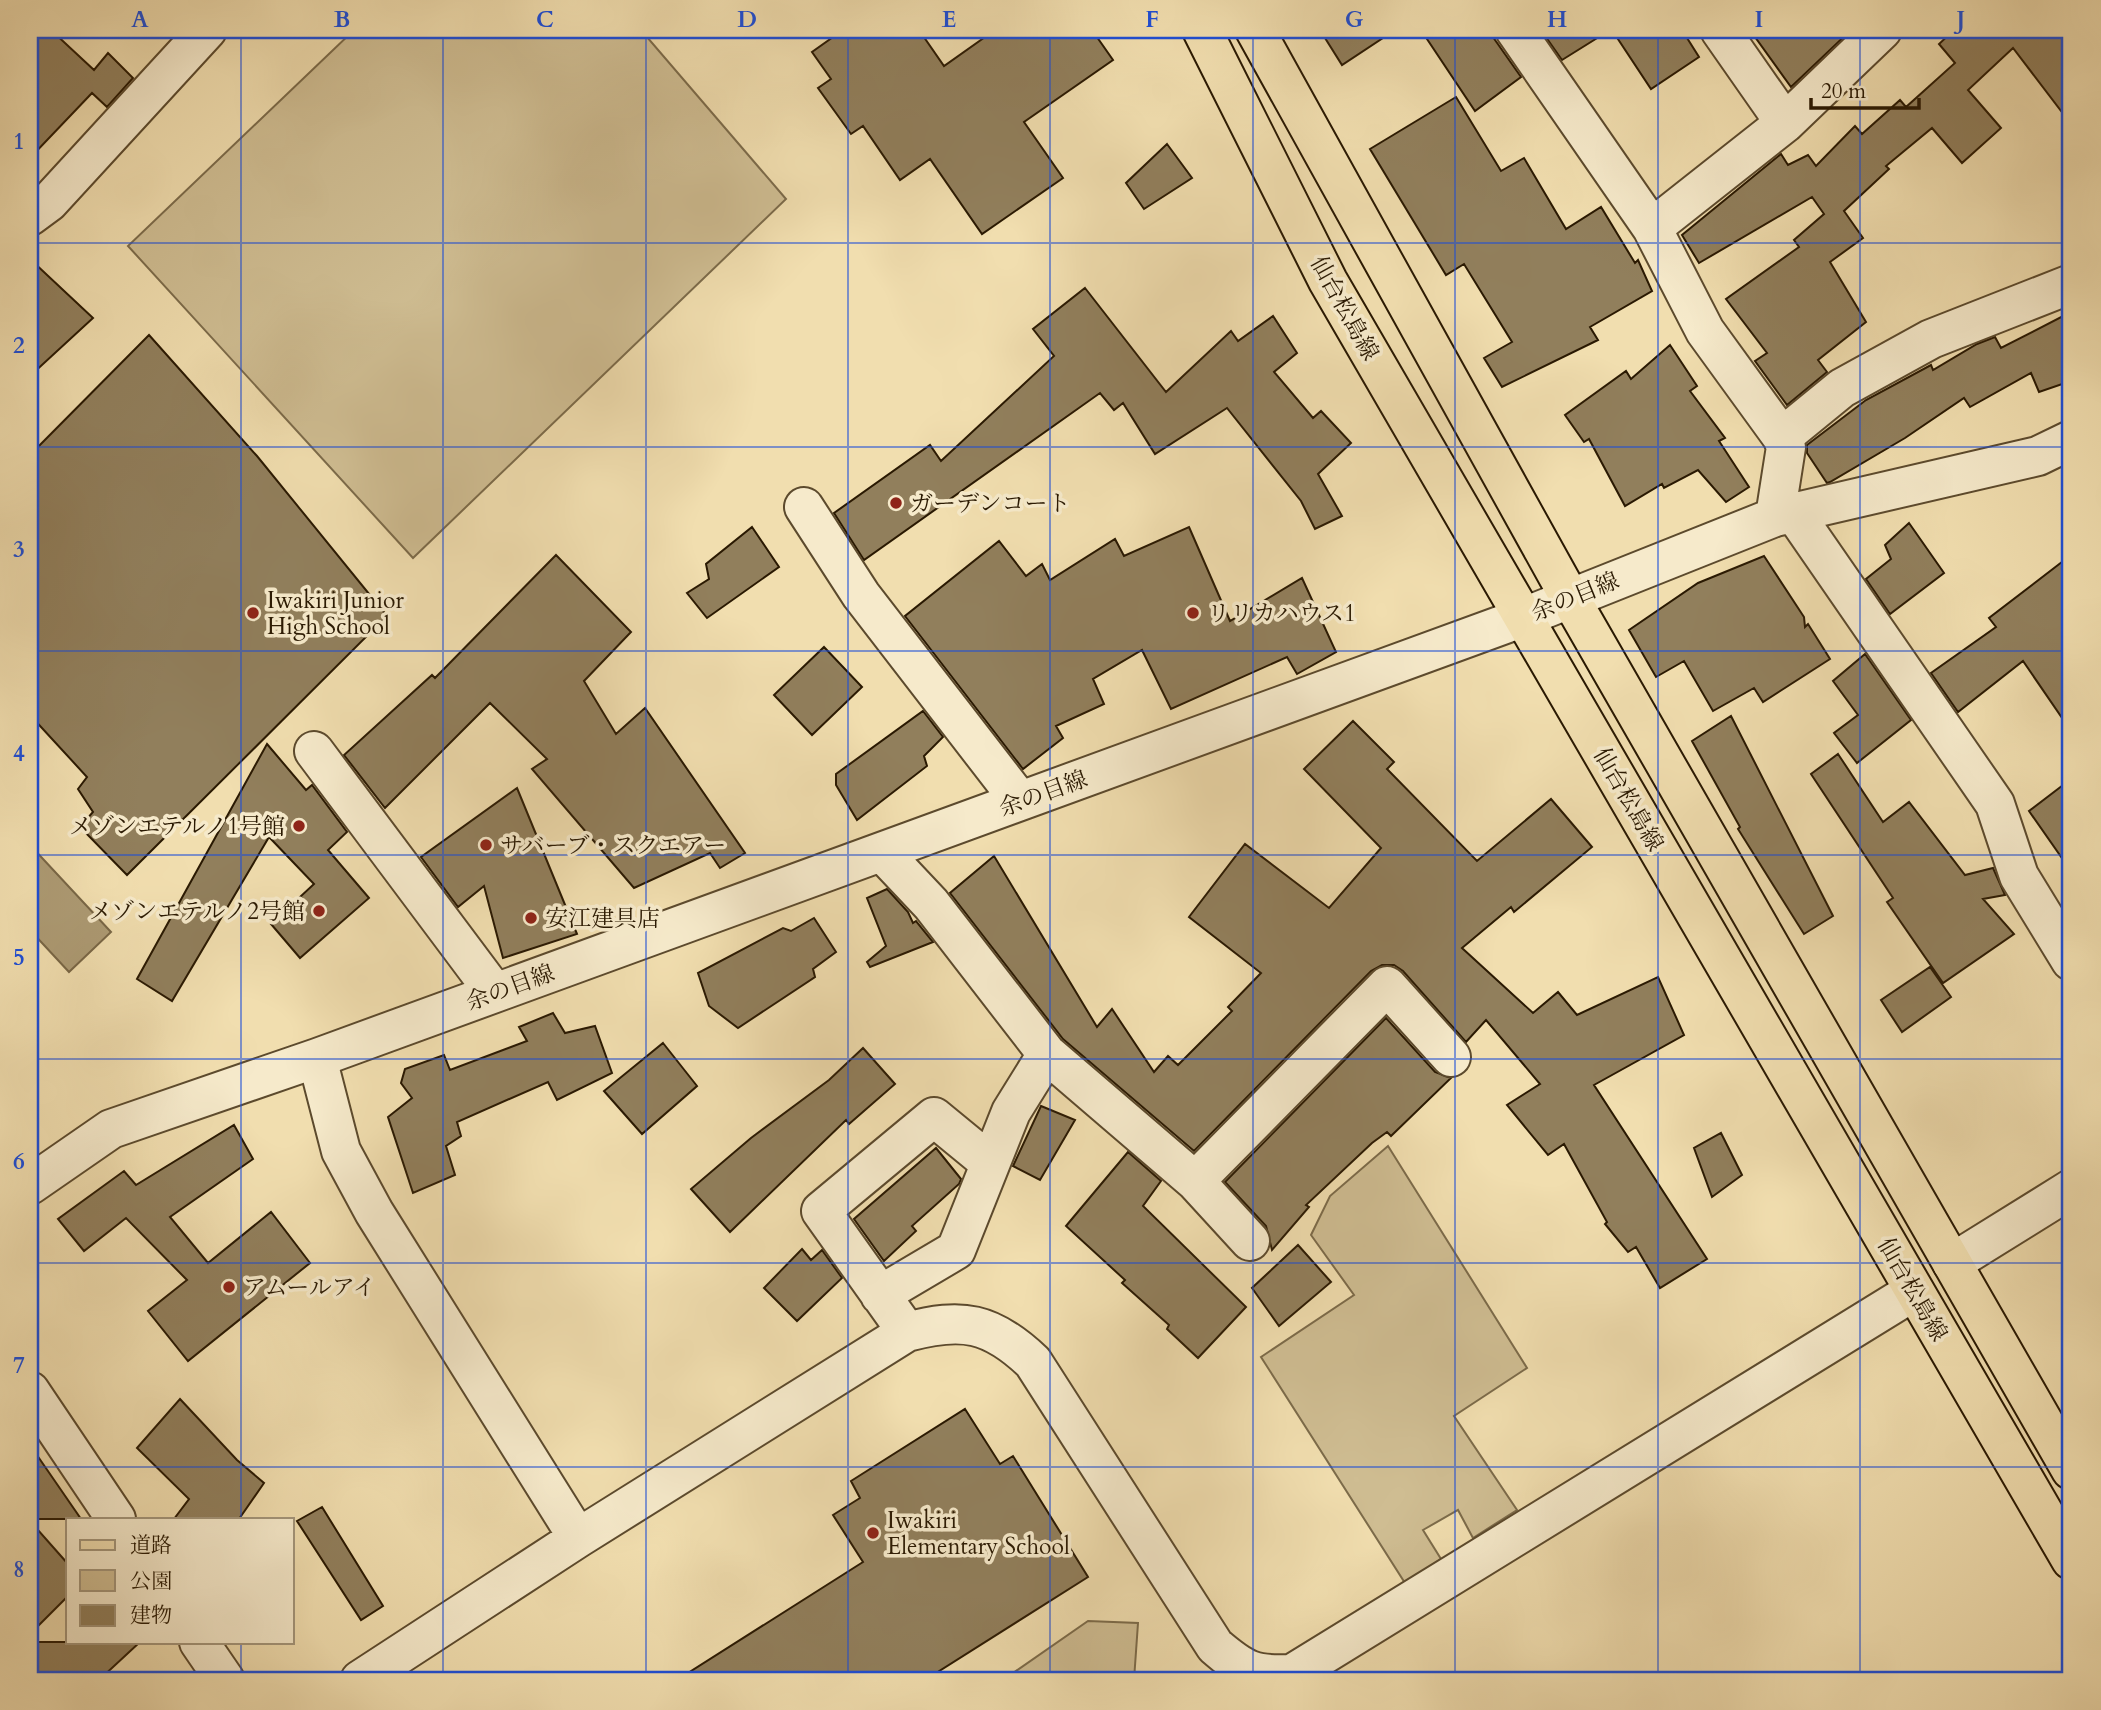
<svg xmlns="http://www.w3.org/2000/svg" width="2101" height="1710" font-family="Cardo,'Noto Serif JP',serif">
<rect width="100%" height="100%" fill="#f1deaf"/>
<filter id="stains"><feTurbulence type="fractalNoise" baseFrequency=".00286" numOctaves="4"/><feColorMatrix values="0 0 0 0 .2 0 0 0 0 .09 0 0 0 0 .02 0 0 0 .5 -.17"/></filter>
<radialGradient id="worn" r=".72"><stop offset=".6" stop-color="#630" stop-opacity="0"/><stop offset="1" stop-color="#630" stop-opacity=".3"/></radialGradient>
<!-- green -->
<path fill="#cfbd92" stroke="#7c6b4a" stroke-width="2" d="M 354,30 L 641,30 L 786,199 L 413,558 L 128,246 Z
M 1388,1146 L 1527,1368 L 1454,1416 L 1517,1510 L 1473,1538 L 1458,1510 L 1423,1530 L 1441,1559 L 1405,1583 L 1261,1357 L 1354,1295 L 1311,1235 L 1330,1196 Z
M 1088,1621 L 1138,1623 L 1134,1680 L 1003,1680 Z"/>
<!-- water -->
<path fill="#ad9b74" stroke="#796746" stroke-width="2" d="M 30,845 L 111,932 L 69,972 L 30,930 Z"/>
<!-- building -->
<path fill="#917f5c" stroke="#2a1902" stroke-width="2" d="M 30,30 L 51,30 L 94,70 L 108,53 L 133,78 L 107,107 L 92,93 L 30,158 Z
M 843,30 L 919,30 L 944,66 L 995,30 L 1092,30 L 1113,60 L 1024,122 L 1063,178 L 982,234 L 930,159 L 900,180 L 863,126 L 851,134 L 818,88 L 831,79 L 812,52 Z
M 1320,30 L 1395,30 L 1342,65 Z
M 1421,30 L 1488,30 L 1521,77 L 1475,111 Z
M 1541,30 L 1610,30 L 1562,60 Z
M 1612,30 L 1682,30 L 1699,57 L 1651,89 Z
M 1750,30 L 1851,30 L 1791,87 Z
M 1954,30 L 2071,30 L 2071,124 L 2013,48 L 1968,90 L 2001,128 L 1962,163 L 1932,128 L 1886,166 L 1889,169 L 1844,211 L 1863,238 L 1830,262 L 1866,322 L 1818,360 L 1827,372 L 1787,405 L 1755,361 L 1767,353 L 1726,299 L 1799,247 L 1794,240 L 1824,214 L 1812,197 L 1699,263 L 1682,235 L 1781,154 L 1788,165 L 1808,155 L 1816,166 L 1855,126 L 1862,134 L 1900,100 L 1906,107 L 1955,63 L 1939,44 Z
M 1456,97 L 1501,171 L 1524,158 L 1566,229 L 1601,207 L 1635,263 L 1638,260 L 1652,291 L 1590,327 L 1598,340 L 1502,387 L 1484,358 L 1512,342 L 1464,264 L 1446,275 L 1370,149 Z
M 1167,144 L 1192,178 L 1144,209 L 1126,183 Z
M 30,259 L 93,318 L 30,376 Z
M 1085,288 L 1166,392 L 1231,331 L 1238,341 L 1273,316 L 1297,353 L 1274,372 L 1313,418 L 1321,411 L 1351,443 L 1318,474 L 1342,516 L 1315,529 L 1301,501 L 1227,408 L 1155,454 L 1123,403 L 1114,410 L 1100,393 L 864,560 L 834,513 L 930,445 L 941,461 L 1054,356 L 1033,329 Z
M 2071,312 L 2071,381 L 2039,392 L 2031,373 L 1970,407 L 1964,398 L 1905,438 L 1830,482 L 1827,483 L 1807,453 L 1807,445 L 1866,400 L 1931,365 L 1933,370 L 1977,344 L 1995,337 L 2001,348 Z
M 149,335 L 257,456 L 387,616 L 127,875 L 80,827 L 93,812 L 78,789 L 87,777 L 30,715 L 30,455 Z
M 1670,345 L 1697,386 L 1690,391 L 1725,438 L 1719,441 L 1749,487 L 1726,502 L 1698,470 L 1664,488 L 1662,484 L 1625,506 L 1589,439 L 1584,442 L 1565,415 L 1626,371 L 1631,379 Z
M 1909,523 L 1944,573 L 1890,614 L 1866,579 L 1891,559 L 1885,545 Z
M 752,527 L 779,567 L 707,618 L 687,593 L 709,579 L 706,564 Z
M 1189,527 L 1230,621 L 1302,578 L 1336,652 L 1297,674 L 1287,657 L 1171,709 L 1142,650 L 1093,679 L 1104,704 L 1056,726 L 1063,738 L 1023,769 L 905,616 L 999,541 L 1026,576 L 1042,564 L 1050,580 L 1115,539 L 1124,556 Z
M 556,555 L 631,632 L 584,681 L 616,734 L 645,708 L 745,853 L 720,868 L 710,853 L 634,888 L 532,769 L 547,759 L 490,703 L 385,808 L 344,755 L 432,675 L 435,678 Z
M 2071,555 L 2071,731 L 2023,661 L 1958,712 L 1931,673 L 1996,627 L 1989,618 Z
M 1764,556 L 1804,617 L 1805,627 L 1808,624 L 1830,659 L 1763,702 L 1754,688 L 1713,711 L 1684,661 L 1656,677 L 1629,630 L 1698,583 Z
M 824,647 L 862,687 L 812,735 L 774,695 Z
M 1865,654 L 1911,720 L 1857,763 L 1834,733 L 1858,715 L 1833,681 Z
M 923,711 L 943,737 L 924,756 L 927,766 L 857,820 L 836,785 L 836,774 Z
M 1731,716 L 1833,916 L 1804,934 L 1738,829 L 1740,827 L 1692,741 Z
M 1353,721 L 1394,762 L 1387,769 L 1477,861 L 1551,799 L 1592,847 L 1514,912 L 1511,907 L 1462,948 L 1533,1013 L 1558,992 L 1577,1015 L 1658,977 L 1684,1035 L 1594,1085 L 1707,1259 L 1660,1288 L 1636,1247 L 1628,1252 L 1605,1224 L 1607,1222 L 1564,1144 L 1548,1155 L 1507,1105 L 1540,1084 L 1486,1020 L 1466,1042 L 1403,971 L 1394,965 L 1382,965 L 1371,971 L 1194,1151 L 1063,1039 L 950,893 L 994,856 L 1097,1027 L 1112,1009 L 1154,1072 L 1168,1056 L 1178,1065 L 1232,1011 L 1228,1007 L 1261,973 L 1189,917 L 1245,844 L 1329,908 L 1381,848 L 1304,769 Z
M 267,744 L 306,790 L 312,785 L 347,832 L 328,850 L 369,898 L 300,958 L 271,924 L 314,884 L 269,837 L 172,1001 L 137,979 Z
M 1838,754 L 1883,822 L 1909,802 L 1965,875 L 1993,868 L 2005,895 L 1983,899 L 2014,934 L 1943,983 L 1887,902 L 1893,898 L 1811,774 Z
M 2071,779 L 2071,871 L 2029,811 Z
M 517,788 L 577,934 L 503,958 L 484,886 L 458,907 L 421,857 Z
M 887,889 L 908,912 L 913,923 L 916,921 L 933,942 L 870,967 L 867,962 L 886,946 L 867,898 Z
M 814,918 L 836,952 L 813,969 L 815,977 L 738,1028 L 709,1006 L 698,973 L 783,928 L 791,931 Z
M 1930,967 L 1951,997 L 1902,1032 L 1881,1000 Z
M 553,1013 L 565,1033 L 595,1026 L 612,1073 L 557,1100 L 548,1082 L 457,1122 L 461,1136 L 446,1146 L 455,1175 L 413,1193 L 388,1117 L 412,1098 L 401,1083 L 405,1069 L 444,1055 L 450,1070 L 527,1041 L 519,1027 Z
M 1386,1018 L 1435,1072 L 1451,1078 L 1391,1136 L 1387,1132 L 1372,1143 L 1306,1205 L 1309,1207 L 1272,1250 L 1266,1226 L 1225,1182 Z
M 663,1043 L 697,1086 L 642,1134 L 604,1091 Z
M 863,1048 L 895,1084 L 849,1124 L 846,1120 L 730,1232 L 691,1189 L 751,1138 L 829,1080 Z
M 1041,1106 L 1075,1120 L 1040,1180 L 1013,1166 Z
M 234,1125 L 253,1159 L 170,1217 L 208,1263 L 271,1212 L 310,1263 L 188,1361 L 148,1311 L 187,1280 L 126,1218 L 84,1251 L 58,1219 L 124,1171 L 136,1185 Z
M 1721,1133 L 1742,1175 L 1712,1197 L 1694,1148 Z
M 936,1148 L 961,1179 L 959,1184 L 912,1226 L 916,1231 L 884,1261 L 854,1219 Z
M 1128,1152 L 1161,1181 L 1143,1206 L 1246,1307 L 1198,1358 L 1167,1329 L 1169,1325 L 1122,1283 L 1125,1280 L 1066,1226 Z
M 1298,1245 L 1331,1282 L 1279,1326 L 1252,1288 Z
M 802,1249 L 811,1260 L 822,1250 L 842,1278 L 797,1321 L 764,1288 Z
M 180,1399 L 237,1460 L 264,1483 L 239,1519 L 174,1519 L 189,1499 L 137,1448 Z
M 965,1409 L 1000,1464 L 1013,1456 L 1088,1577 L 925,1680 L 677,1680 L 863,1562 L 833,1515 L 860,1498 L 851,1481 Z
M 30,1445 L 81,1519 L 30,1519 Z
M 322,1507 L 383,1606 L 361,1620 L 297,1521 Z
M 30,1521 L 68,1564 L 68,1596 L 30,1634 Z
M 30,1642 L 140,1642 L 99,1680 L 30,1680 Z"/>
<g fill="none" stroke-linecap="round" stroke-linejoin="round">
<defs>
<path id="minor" d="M 1515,30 L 1652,228 L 1705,331 L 1782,437 L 1786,447 L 1775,517
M 1720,30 L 1785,123
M 30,216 L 49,202 L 207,30
M 1652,228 L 1785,123 L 1882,30
M 1782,437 L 1842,388 L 1931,339 L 2071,284
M 804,507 L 861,595 L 1020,801
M 1794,513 L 1995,804 L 2019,876 L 2071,961
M 314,751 L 495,993
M 882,852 L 931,904 L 1047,1054 L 1195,1181 L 1250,1241
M 317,1058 L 341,1151 L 374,1212 L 578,1538
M 1195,1181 L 1387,986 L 1451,1057
M 30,1185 L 111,1129 L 317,1058 L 1524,617 L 1775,517 L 2038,456 L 2071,440
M 1952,1263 L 2071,1189
M 880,1295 L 956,1250 L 1011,1112 L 1047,1054
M 907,1332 L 821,1211 L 934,1117 L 990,1163
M 30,1391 L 116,1519
M 199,1642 L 225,1680
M 360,1680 L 578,1538 L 907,1332 C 962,1317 991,1322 1033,1362 L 1215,1646 C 1244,1671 1254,1676 1292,1674 L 1914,1291"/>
<path id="major" d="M 1202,30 L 1328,281 L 2071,1560
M 1255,30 L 1570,598 L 2071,1470"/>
</defs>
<!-- minor casing -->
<use href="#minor" stroke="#5c4a2d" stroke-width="42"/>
<!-- major casing -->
<use href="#major" stroke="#2a1902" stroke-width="42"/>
<!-- minor -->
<use href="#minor" stroke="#f6eacb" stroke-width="38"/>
<!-- major -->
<use href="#major" stroke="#f1deaf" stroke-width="38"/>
</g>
<!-- grid -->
<path fill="none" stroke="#1d4ed8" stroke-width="2" stroke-opacity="0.55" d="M 241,30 L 241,1519M 443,30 L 443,1680M 646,30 L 646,1680M 848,30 L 848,1680M 1050,30 L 1050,1680M 1253,30 L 1253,1680M 1455,30 L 1455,1680M 1658,30 L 1658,1680M 1860,30 L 1860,1680M 30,243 L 2071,243M 30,447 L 2071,447M 30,651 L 2071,651M 30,855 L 2071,855M 30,1059 L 2071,1059M 30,1263 L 2071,1263M 30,1467 L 2071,1467M 241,1642 L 241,1680"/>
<!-- markers -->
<g fill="#8f2418" stroke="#f6eacb" stroke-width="2.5">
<circle cx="896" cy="503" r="7"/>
<circle cx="253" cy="613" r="7"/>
<circle cx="1193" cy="613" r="7"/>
<circle cx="299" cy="826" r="7"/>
<circle cx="486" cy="845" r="7"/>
<circle cx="319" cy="911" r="7"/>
<circle cx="531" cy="918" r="7"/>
<circle cx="229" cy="1287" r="7"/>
<circle cx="873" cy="1533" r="7"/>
</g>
<g text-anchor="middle" stroke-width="7" stroke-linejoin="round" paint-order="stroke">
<!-- street labels -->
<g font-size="23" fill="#2a1902" stroke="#f6eacb">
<text transform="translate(1345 308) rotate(61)" y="8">仙台松島線</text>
<text transform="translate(1575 596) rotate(-22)" y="8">余の目線</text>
<text transform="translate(1043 793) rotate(-20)" y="8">余の目線</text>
<text transform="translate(1629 799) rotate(60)" y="8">仙台松島線</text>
<text transform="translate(510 987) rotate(-20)" y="8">余の目線</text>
<text transform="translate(1913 1289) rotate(60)" y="8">仙台松島線</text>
</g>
<!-- poi labels -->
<g font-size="23" fill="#2a1902" stroke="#f6eacb" text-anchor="start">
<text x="910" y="511">ガーデンコート</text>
<text x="267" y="608">Iwakiri Junior<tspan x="267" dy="26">High School</tspan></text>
<text x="1207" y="621">リリカハウス1</text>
<text x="285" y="834" text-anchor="end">メゾンエテルノ1号館</text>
<text x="500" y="853">サバーブ・スクエアー</text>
<text x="305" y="919" text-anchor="end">メゾンエテルノ2号館</text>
<text x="545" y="926">安江建具店</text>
<text x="243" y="1295">アムールアイ</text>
<text x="887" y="1528">Iwakiri<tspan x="887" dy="26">Elementary School</tspan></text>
</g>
</g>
<!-- margin -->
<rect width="2101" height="1710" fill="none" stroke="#f1deaf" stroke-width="77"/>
<!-- legend -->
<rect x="66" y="1518" width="228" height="126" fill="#f6eacb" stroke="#a4967b" stroke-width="2"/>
<rect x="80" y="1540" width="35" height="10" fill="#f1deaf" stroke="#a4967b" stroke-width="2"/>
<text x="130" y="1552" font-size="21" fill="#2a1902">道路</text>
<rect x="80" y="1570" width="35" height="21" fill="#cfbd92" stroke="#a4967b" stroke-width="2"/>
<text x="130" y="1588" font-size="21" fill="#2a1902">公園</text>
<rect x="80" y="1605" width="35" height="21" fill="#917f5c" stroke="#a4967b" stroke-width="2"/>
<text x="130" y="1622" font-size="21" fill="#2a1902">建物</text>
<!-- scale -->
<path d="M1811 98v10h108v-10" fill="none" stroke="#2a1902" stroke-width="3.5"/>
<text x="1821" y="98" font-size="21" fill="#2a1902" stroke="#f6eacb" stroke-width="5" paint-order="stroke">20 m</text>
<rect x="38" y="38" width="2024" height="1634" fill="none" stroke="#1d4ed8" stroke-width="2.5"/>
<g font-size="23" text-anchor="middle" font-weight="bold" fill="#1d4ed8">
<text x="140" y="27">A</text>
<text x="342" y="27">B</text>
<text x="545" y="27">C</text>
<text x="747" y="27">D</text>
<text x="949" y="27">E</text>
<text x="1152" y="27">F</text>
<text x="1354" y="27">G</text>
<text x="1557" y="27">H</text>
<text x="1759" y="27">I</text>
<text x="1961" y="27">J</text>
<text x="19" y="149">1</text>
<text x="19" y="353">2</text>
<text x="19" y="557">3</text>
<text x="19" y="761">4</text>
<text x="19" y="965">5</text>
<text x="19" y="1169">6</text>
<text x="19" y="1373">7</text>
<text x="19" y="1577">8</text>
</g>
<rect width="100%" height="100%" filter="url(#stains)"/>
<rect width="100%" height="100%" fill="url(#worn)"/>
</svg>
